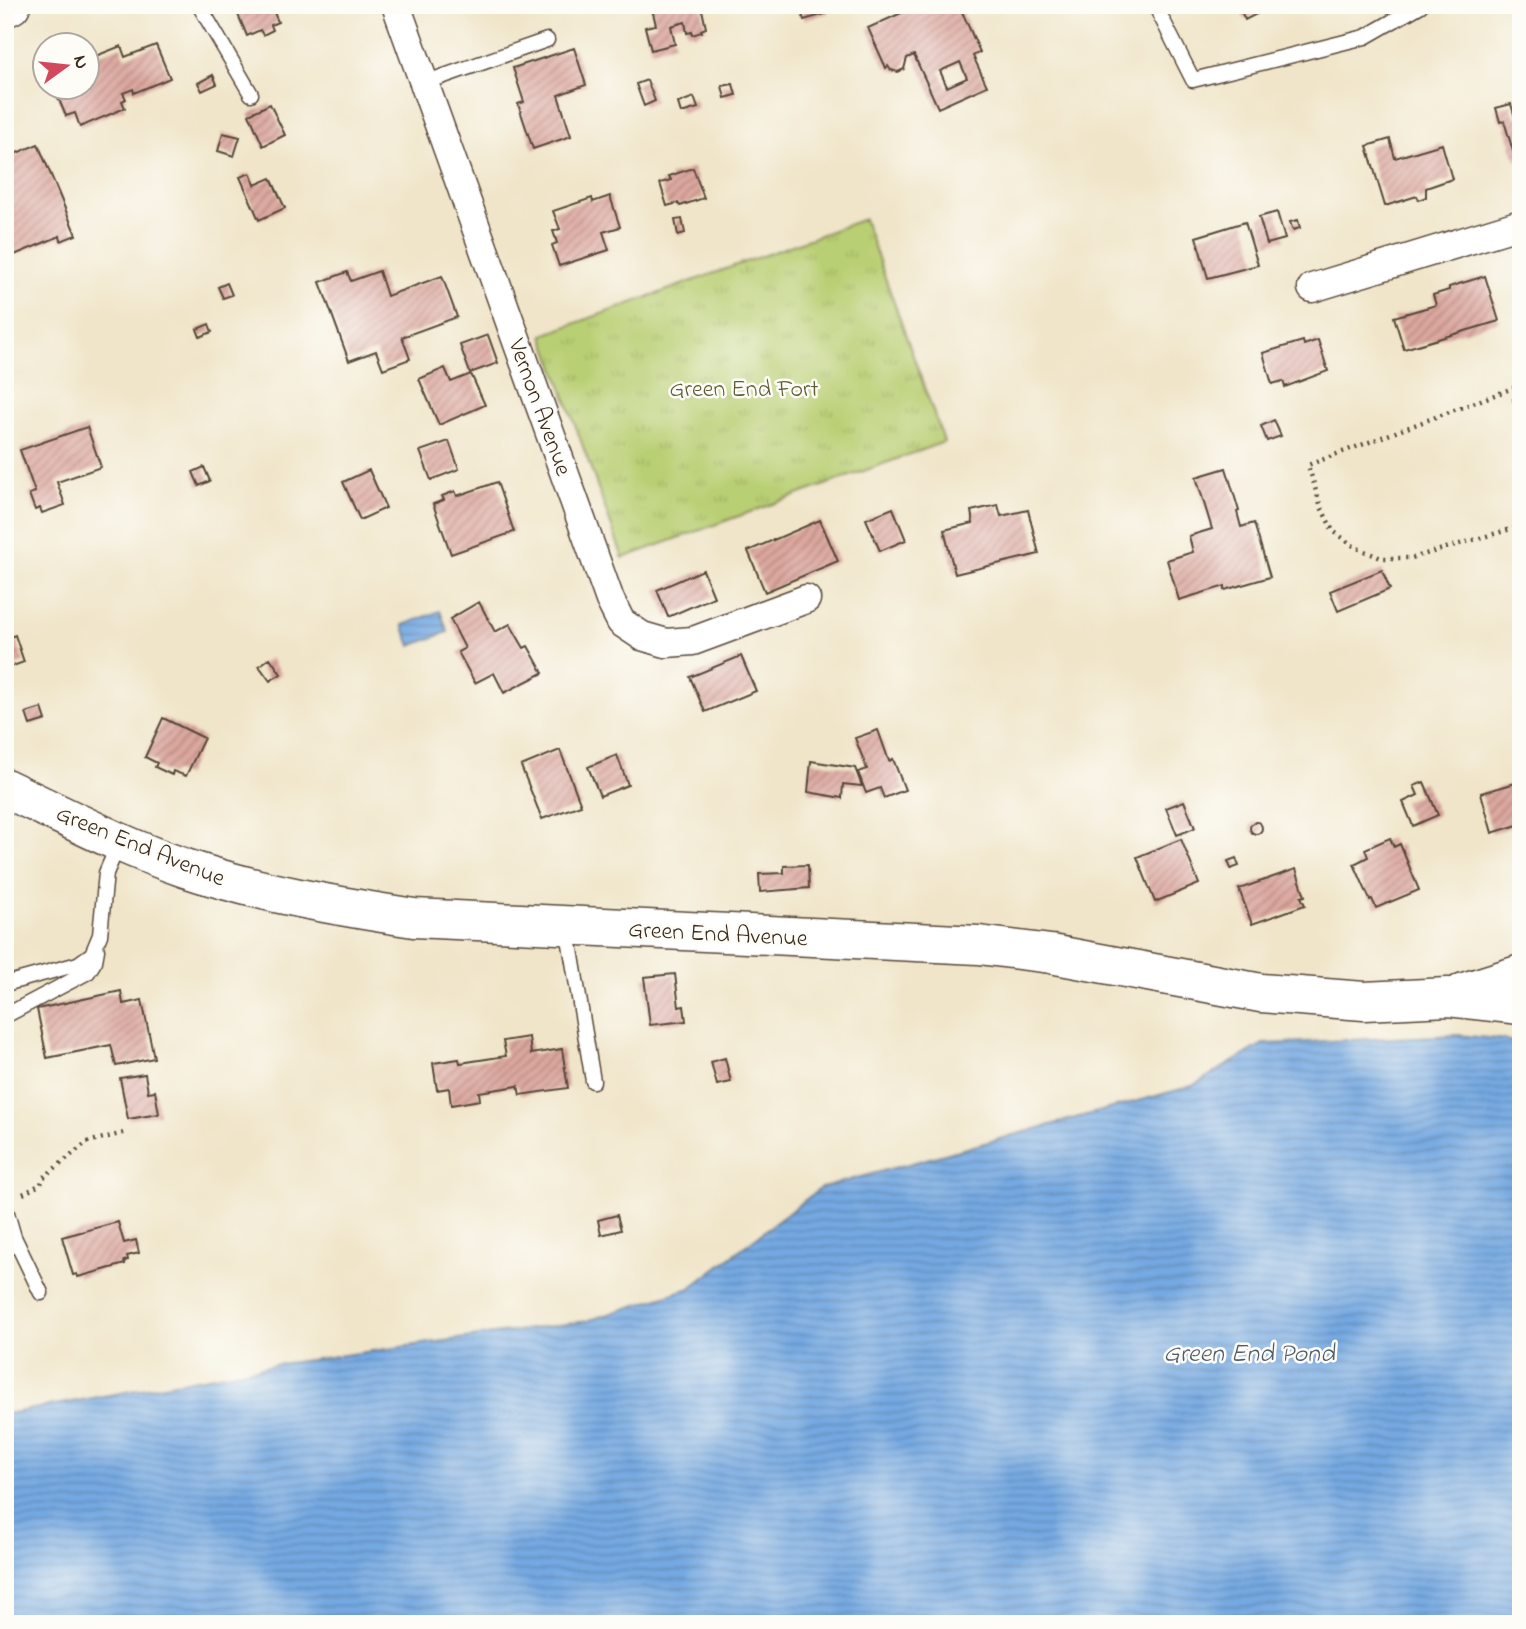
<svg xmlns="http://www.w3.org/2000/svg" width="1526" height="1629" font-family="'Indie Flower',sans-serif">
<defs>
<pattern id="grass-tufts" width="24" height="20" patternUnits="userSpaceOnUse" patternTransform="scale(1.75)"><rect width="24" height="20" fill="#b9cf73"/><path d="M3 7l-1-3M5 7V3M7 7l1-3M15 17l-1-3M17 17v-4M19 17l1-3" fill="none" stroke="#a0b263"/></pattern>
<pattern id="water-rules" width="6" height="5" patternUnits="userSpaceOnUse" patternTransform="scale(1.75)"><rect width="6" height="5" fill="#75a9e2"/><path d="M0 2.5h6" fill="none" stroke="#618ab7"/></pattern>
<pattern id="building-hatch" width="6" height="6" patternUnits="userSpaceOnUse" patternTransform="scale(1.75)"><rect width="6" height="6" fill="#dca79f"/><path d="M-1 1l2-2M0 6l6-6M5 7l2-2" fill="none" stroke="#b48881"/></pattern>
</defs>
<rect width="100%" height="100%" fill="#fdfcf7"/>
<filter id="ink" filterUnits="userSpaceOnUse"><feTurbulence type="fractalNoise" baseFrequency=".0143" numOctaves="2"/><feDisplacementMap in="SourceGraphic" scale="14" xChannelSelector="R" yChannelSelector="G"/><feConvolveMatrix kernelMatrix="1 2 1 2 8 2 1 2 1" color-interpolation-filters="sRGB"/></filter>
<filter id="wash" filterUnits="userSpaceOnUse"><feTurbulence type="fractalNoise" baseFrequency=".00686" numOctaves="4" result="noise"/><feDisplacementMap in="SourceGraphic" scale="28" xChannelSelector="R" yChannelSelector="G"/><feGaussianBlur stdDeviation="1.57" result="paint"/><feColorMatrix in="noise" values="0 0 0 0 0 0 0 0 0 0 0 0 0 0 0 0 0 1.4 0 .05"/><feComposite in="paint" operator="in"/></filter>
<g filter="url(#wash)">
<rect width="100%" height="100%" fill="#f0e5c9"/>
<!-- grass -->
<path fill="url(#grass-tufts)" stroke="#7a7c48" stroke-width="2" d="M 864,219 L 944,442 L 623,558 L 543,335 Z"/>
<!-- water -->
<path fill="url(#water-rules)" stroke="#586a80" stroke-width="2" d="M 440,611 L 448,632 L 411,646 L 403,625 Z
M 1459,1035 L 1506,1040 L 1521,1045 L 1521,1624 L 5,1624 L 5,1414 L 273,1365 L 587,1321 L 690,1288 L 821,1188 L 1192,1086 L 1263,1044 Z"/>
<g id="blocks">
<!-- building -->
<path fill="url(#building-hatch)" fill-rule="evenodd" d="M 234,5 L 271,5 L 278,22 L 271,25 L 273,30 L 263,35 L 260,30 L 247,36 Z
M 651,5 L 701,5 L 706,28 L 701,30 L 702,32 L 692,35 L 692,32 L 687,33 L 685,22 L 671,26 L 675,44 L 651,50 L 645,27 L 656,25 Z
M 799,5 L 826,5 L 828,13 L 804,20 Z
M 919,5 L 959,5 L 980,52 L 973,56 L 987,86 L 938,108 L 914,55 L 907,58 L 904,69 L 898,72 L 891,70 L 888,66 L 886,68 L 868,28 ZM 960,62 L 967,78 L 947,87 L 940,71 Z
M 1238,5 L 1274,5 L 1245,20 Z
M 156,45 L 170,78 L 134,93 L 133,89 L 123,93 L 126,99 L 122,101 L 125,108 L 80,127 L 75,113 L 66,116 L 54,88 L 88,88 L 88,59 L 121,46 L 125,57 Z
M 574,48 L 586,85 L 558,95 L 571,136 L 533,149 L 518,104 L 524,102 L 513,68 Z
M 213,75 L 217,84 L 202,91 L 198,83 Z
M 647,80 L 655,101 L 644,106 L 636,84 Z
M 733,84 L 736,95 L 725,98 L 722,86 Z
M 694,97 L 698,108 L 681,113 L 678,103 Z
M 270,104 L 285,135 L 263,146 L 249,114 Z
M 1511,104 L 1515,117 L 1521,116 L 1521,160 L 1516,161 L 1504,121 L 1500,122 L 1496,108 Z
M 223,133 L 240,137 L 234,156 L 218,151 Z
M 1390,139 L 1395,158 L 1442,144 L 1452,179 L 1426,188 L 1426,197 L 1419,200 L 1417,196 L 1385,206 L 1367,146 Z
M 38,144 L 76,235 L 61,241 L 60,236 L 12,256 L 5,240 L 5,158 Z
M 693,168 L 704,198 L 680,206 L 678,203 L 667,206 L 660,183 L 671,180 L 669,176 Z
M 250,173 L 255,185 L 271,178 L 285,208 L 259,220 L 240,177 Z
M 610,196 L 620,227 L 603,232 L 609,250 L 559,266 L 552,245 L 557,243 L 553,231 L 560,229 L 553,211 L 592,198 L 593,202 Z
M 1277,212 L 1285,239 L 1267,244 L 1259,217 Z
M 682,219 L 685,233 L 678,235 L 675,220 Z
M 1298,220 L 1300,228 L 1293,230 L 1290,222 Z
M 1245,222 L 1258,265 L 1208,278 L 1196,237 Z
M 379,271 L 387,296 L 442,276 L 457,317 L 402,337 L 410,359 L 383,369 L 376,351 L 349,361 L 320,282 L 347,272 L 351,281 Z
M 1485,276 L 1499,321 L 1404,349 L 1394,317 L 1436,305 L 1433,295 L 1449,290 L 1449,287 Z
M 227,283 L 232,295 L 223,298 L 218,287 Z
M 209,324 L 212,332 L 200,337 L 197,329 Z
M 488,335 L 498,363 L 470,373 L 460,345 Z
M 1318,340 L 1328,371 L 1285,387 L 1283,381 L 1272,384 L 1263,353 L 1303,341 L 1304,345 Z
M 445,368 L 451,382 L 471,374 L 485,405 L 439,425 L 419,379 Z
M 1521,397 L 1521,427 L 1520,427 L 1513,399 Z
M 1274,420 L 1281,436 L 1267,441 L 1261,426 Z
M 87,427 L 101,467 L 57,482 L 65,505 L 42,513 L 40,508 L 35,510 L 29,494 L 35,492 L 20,450 Z
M 449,441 L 459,469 L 431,480 L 420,451 Z
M 204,467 L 210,481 L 199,486 L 193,472 Z
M 1226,468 L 1239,511 L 1237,512 L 1241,527 L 1254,523 L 1270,577 L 1225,590 L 1225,586 L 1179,600 L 1167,560 L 1193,552 L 1189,536 L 1212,529 L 1196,477 Z
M 369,470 L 386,508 L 360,520 L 343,482 Z
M 497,482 L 514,532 L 451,554 L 433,504 L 444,500 L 442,496 L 455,491 L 457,496 Z
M 998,505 L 1001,516 L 1028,510 L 1039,554 L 955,574 L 944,530 L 973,523 L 971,511 Z
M 893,508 L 906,540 L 880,551 L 866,519 Z
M 820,520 L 838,561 L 765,592 L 748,551 Z
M 703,570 L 714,597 L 668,617 L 657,590 Z
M 1382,570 L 1390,589 L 1338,611 L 1330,591 Z
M 479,602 L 495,632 L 510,624 L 524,648 L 528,646 L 543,673 L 504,693 L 494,673 L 475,683 L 458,652 L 465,648 L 450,619 Z
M 15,635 L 24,662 L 5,669 L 5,639 Z
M 741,656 L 756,691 L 705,712 L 690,677 Z
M 270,658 L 281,674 L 270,681 L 259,666 Z
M 42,708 L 46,720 L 30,725 L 26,713 Z
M 163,718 L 204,738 L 186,776 L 173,771 L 172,775 L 155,767 L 157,763 L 145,757 Z
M 878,730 L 889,761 L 893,759 L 905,790 L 884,798 L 880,788 L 866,793 L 858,772 L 867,769 L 855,738 Z
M 560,750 L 581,805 L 542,819 L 521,766 Z
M 617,755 L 628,785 L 600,796 L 588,767 Z
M 811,761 L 855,768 L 862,786 L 843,784 L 842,798 L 808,792 Z
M 1521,776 L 1521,824 L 1492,833 L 1481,793 L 1519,782 L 1517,778 Z
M 1424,782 L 1438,815 L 1413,826 L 1403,802 L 1418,795 L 1414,786 Z
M 1184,801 L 1195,828 L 1177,835 L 1166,808 Z
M1250 828a6 6 0 1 1 12 0a6 6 0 1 1-12 0Z
M 1390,838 L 1394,847 L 1400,844 L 1419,890 L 1376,908 L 1372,899 L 1370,900 L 1354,864 L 1368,857 L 1365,849 Z
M 1181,839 L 1199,884 L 1155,902 L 1137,857 Z
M 1236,858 L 1239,866 L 1231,869 L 1228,861 Z
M 808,865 L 809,888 L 760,892 L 759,874 L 784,873 L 784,866 Z
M 1296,869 L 1305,896 L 1301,897 L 1305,905 L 1252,924 L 1239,889 Z
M 675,974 L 679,1007 L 684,1006 L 686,1021 L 650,1025 L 644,977 Z
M 121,991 L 123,1004 L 142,1000 L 154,1058 L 116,1066 L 111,1045 L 47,1058 L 37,1009 Z
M 529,1037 L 531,1054 L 562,1049 L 568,1088 L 520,1095 L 518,1086 L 479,1092 L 480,1100 L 451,1105 L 449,1088 L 437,1090 L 433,1063 L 459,1059 L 460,1063 L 506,1056 L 503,1041 Z
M 725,1058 L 731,1082 L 717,1085 L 711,1062 Z
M 145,1074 L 148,1092 L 155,1091 L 159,1114 L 128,1119 L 120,1078 Z
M 617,1215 L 621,1230 L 601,1235 L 598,1220 Z
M 118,1222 L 124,1243 L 136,1240 L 139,1253 L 127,1256 L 128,1260 L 124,1261 L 125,1264 L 78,1277 L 77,1274 L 73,1275 L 62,1237 Z"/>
</g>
</g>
<g filter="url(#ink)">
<use href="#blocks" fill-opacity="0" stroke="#564638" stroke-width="2"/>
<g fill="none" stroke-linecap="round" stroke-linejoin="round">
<defs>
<path id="lane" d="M 199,5 L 251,94
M 1155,5 L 1193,80 L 1365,37 L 1421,5
M 424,83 L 547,40
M 567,926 L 593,1081
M 5,984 L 78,964 L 92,954 L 100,935 L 106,873 L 119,843
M 5,1016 L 88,972 L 95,961 L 97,950
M 5,1206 L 14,1237 L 41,1293"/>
<path id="street" d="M 396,5 L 610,600 L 621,622 L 642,636 L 666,643 L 693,641 L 806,599
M 1312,288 L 1521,224"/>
<path id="secondary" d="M 5,8 L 11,5
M 5,788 C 64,816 123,847 185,868 C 260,893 336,906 414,918 L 979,945 L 1051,954 L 1261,993 L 1364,1001 L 1448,997 L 1521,1005
M 1464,992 L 1521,974"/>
</defs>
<!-- lane casing -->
<use href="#lane" stroke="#564638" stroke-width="17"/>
<!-- street casing -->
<use href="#street" stroke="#564638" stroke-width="31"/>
<!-- secondary casing -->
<use href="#secondary" stroke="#564638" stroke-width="41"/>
<!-- path -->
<path stroke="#564638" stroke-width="4.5" stroke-dasharray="2 5" stroke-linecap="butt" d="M 1521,385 L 1308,465 L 1321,507 L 1333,531 L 1355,547 L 1381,558 L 1412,558 L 1521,526
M 23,1194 L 41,1184 L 43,1178 L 87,1142 L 124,1133"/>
<!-- lane -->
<use href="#lane" stroke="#fff" stroke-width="14"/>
<!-- street -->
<use href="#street" stroke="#fff" stroke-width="28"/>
<!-- secondary -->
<use href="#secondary" stroke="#fff" stroke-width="38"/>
</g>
</g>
<g text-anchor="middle" stroke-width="5" stroke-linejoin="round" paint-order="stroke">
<!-- park labels -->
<g font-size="24" fill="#615c38" stroke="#fdfcf7">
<text x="744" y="396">Green End Fort</text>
</g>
<!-- street labels -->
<g font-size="24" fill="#3b2a1e" stroke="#fdfcf7">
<text transform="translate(541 407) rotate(70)" y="8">Vernon Avenue</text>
<text transform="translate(141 845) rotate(22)" y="8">Green End Avenue</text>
<text transform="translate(718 933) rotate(3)" y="8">Green End Avenue</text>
</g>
<!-- water labels -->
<g font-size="26" font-style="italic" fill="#525d6c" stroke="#fdfcf7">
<text x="1249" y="1361">Green End Pond</text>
</g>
</g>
<!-- margin -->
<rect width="1526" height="1629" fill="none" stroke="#fdfcf7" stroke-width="28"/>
<!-- north arrow -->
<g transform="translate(66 66) rotate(75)"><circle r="33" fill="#fdfcf7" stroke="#afa8a0" stroke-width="2"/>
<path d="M0-5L12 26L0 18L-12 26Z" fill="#d1495b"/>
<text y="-10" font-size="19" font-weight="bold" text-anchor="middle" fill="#3b2a1e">N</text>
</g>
</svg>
